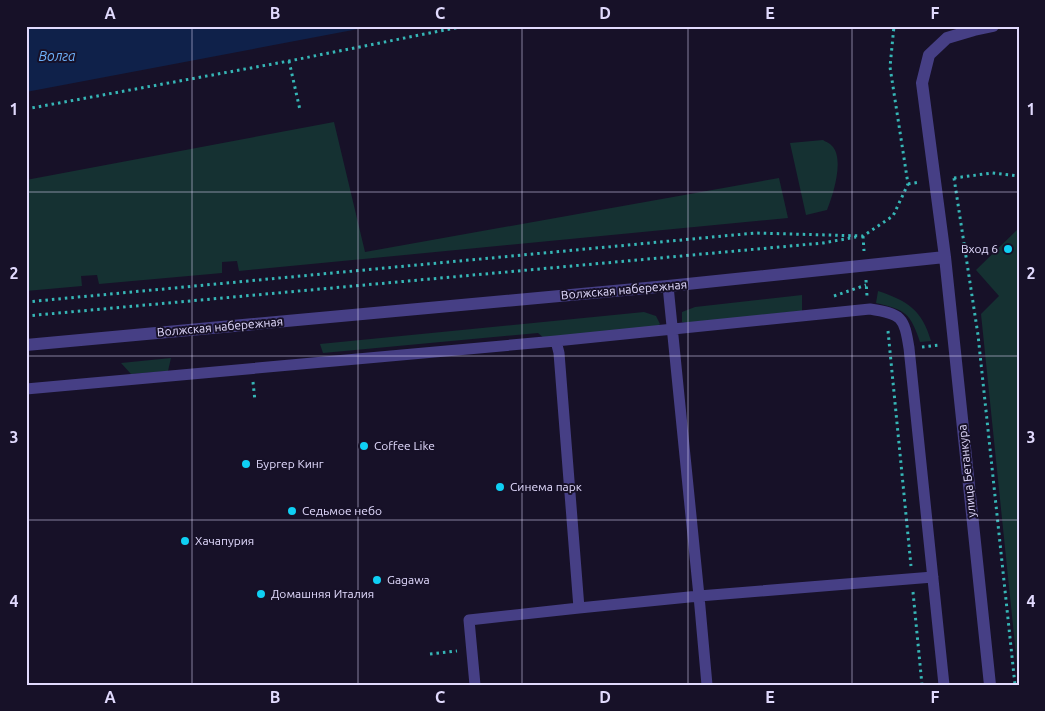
<svg xmlns="http://www.w3.org/2000/svg" width="1045" height="711" font-family="Ubuntu,sans-serif">
<rect width="100%" height="100%" fill="#171128"/>
<!-- green -->
<path fill="#153132" d="M 334,122 L 365,252 L 779,178 L 788,218 L 239,271 L 237,261 L 222,262 L 222,273 L 99,284 L 97,275 L 81,276 L 82,286 L 26,291 L 26,180 Z
M 823,140 C 826,142 830,143 833,147 C 844,161 833,195 827,210 L 806,215 L 790,143 Z
M 1019,228 L 1019,684 L 981,314 L 999,296 L 976,270 Z
M 878,291 C 908,301 922,310 931,341 L 920,342 C 910,313 906,310 876,303 Z
M 802,295 L 802,311 L 687,323 L 682,322 L 682,312 L 695,307 Z
M 644,312 L 656,316 L 660,324 L 656,327 L 545,339 L 538,333 L 323,353 L 320,344 Z
M 171,358 L 168,371 L 131,374 L 121,363 Z"/>
<!-- water -->
<path fill="#0f214a" d="M 26,26 L 374,26 L 26,92 Z"/>
<g fill="none" stroke-linecap="round" stroke-linejoin="round">
<!-- path -->
<path stroke="#36b6b6" stroke-width="3" stroke-dasharray="2.5 4" stroke-linecap="butt" d="M 289,61 L 300,110
M 26,109 L 289,61 L 465,26
M 954,178 L 978,335 L 1015,685
M 954,178 L 992,173 L 1019,176
M 908,184 L 920,182
M 863,236 L 864,251
M 866,280 L 867,296
M 834,296 L 866,285
M 26,302 L 755,233 L 863,236 L 893,216 L 908,184 L 890,67 L 894,26
M 26,316 L 823,243 L 856,237
M 888,331 L 911,566
M 922,347 L 939,345
M 253,382 L 255,401
M 913,592 L 922,685
M 430,654 L 457,651"/>
<!-- lane -->
<path stroke="#463f85" stroke-width="11" d="M 668,286 L 699,596 L 707,685
M 26,389 L 556,341 L 870,309 C 902,314 904,317 909,348 L 944,685
M 579,608 L 699,596 L 933,577
M 475,685 L 469,620 L 579,608 L 559,353 L 556,341"/>
<!-- street -->
<path stroke="#463f85" stroke-width="12" d="M 26,345 L 668,286 L 945,257
M 990,685 L 945,257 L 922,83 L 929,55 L 947,38 L 974,30 L 993,26"/>
</g>
<!-- grid -->
<path fill="none" stroke="#e1dafd" stroke-width="1" stroke-opacity="0.55" d="M 192,26 L 192,685M 358,26 L 358,685M 522,26 L 522,685M 688,26 L 688,685M 852,26 L 852,685M 26,192 L 1019,192M 26,356 L 1019,356M 26,520 L 1019,520"/>
<!-- markers -->
<g fill="#0fd0f4" stroke="#171128" stroke-width="2">
<circle cx="1008" cy="249" r="5"/>
<circle cx="364" cy="446" r="5"/>
<circle cx="246" cy="464" r="5"/>
<circle cx="500" cy="487" r="5"/>
<circle cx="292" cy="511" r="5"/>
<circle cx="185" cy="541" r="5"/>
<circle cx="377" cy="580" r="5"/>
<circle cx="261" cy="594" r="5"/>
</g>
<g text-anchor="middle" stroke-width="4" stroke-linejoin="round" paint-order="stroke">
<!-- poi labels -->
<g font-size="12" fill="#e1dafd" stroke="#171128" text-anchor="start">
<text x="998" y="253" text-anchor="end">Вход 6</text>
<text x="374" y="450">Coffee Like</text>
<text x="256" y="468">Бургер Кинг</text>
<text x="510" y="491">Синема парк</text>
<text x="302" y="515">Седьмое небо</text>
<text x="195" y="545">Хачапурия</text>
<text x="387" y="584">Gagawa</text>
<text x="271" y="598">Домашняя Италия</text>
</g>
<!-- street labels -->
<g font-size="12" fill="#e1dafd" stroke="#171128">
<text transform="translate(624 290) rotate(-5)" y="4">Волжская набережная</text>
<text transform="translate(220 327) rotate(-5)" y="4">Волжская набережная</text>
<text transform="translate(967 471) rotate(-96)" y="4">улица Бетанкура</text>
</g>
<!-- water labels -->
<g font-size="14" font-style="italic" fill="#6db0f9" stroke="#171128">
<text x="57" y="61">Волга</text>
</g>
</g>
<!-- border -->
<rect width="1045" height="711" fill="none" stroke="#171128" stroke-width="55"/>
<rect x="28" y="28" width="990" height="656" fill="none" stroke="#e1dafd" stroke-width="2"/>
<g font-size="16" text-anchor="middle" font-weight="bold" fill="#e1dafd">
<text x="110" y="19">A</text>
<text x="275" y="19">B</text>
<text x="440" y="19">C</text>
<text x="605" y="19">D</text>
<text x="770" y="19">E</text>
<text x="935" y="19">F</text>
<text x="14" y="115">1</text>
<text x="1031" y="115">1</text>
<text x="14" y="279">2</text>
<text x="1031" y="279">2</text>
<text x="14" y="443">3</text>
<text x="1031" y="443">3</text>
<text x="14" y="607">4</text>
<text x="1031" y="607">4</text>
<text x="110" y="703">A</text>
<text x="275" y="703">B</text>
<text x="440" y="703">C</text>
<text x="605" y="703">D</text>
<text x="770" y="703">E</text>
<text x="935" y="703">F</text>
</g>
</svg>
